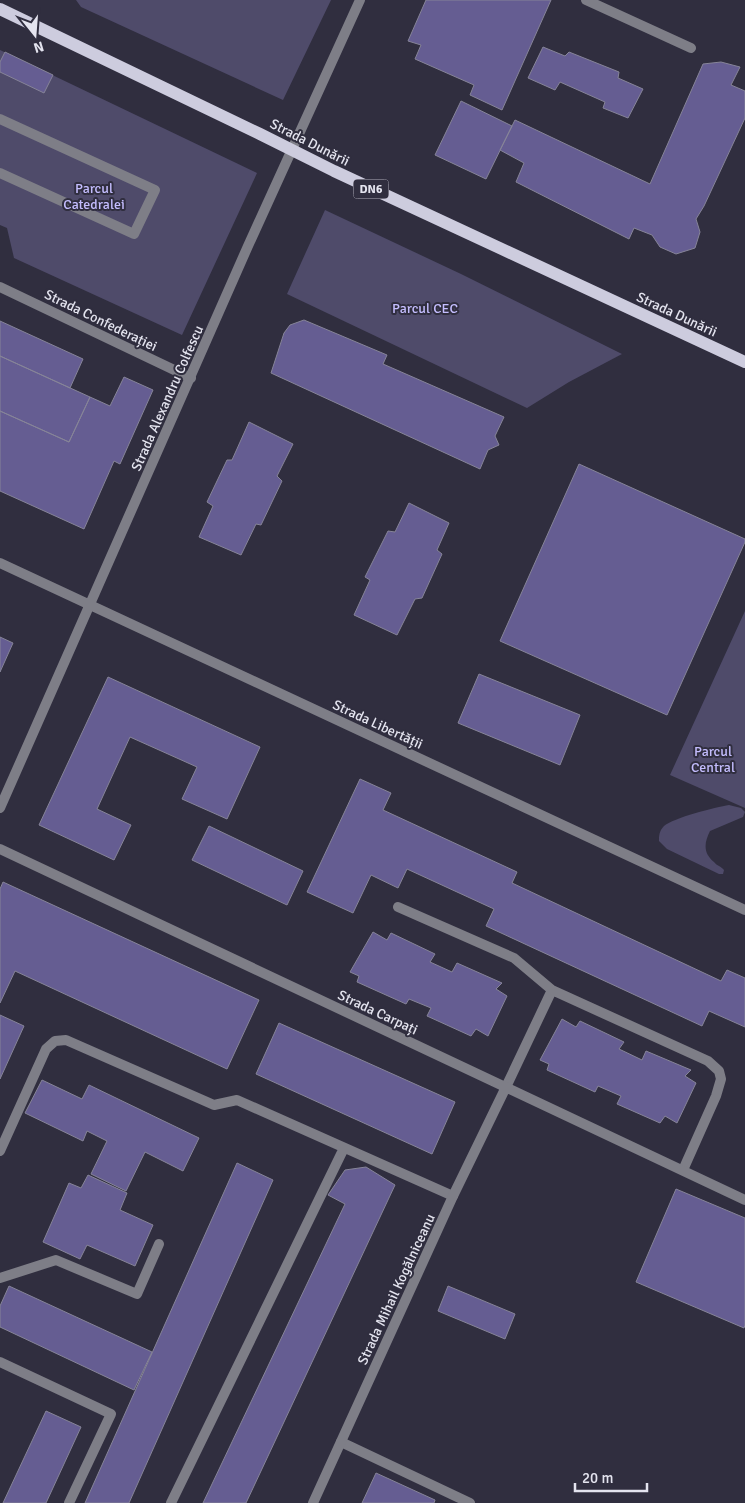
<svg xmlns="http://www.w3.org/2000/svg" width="745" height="1503" font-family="Signika,sans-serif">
<rect width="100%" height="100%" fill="#302e3f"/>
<!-- green -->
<path fill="#4f4b6a" d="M 76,0 L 331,0 L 283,100 L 81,7 Z
M 0,50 L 257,173 L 182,335 L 14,258 L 7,228 L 0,225 Z
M 325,210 L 461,274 L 622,354 L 569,382 L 527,408 L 287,294 Z
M 745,611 L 745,808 L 670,775 Z
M 729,805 L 741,808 L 745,812 L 743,817 L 710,831 C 704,843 703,853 714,862 C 717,866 721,866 724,870 L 723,874 L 719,874 L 667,849 L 659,841 C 659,836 659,831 664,826 C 673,818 716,807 729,805 Z"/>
<!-- building -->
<path fill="#655d92" stroke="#868498" d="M 426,0 L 551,0 L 502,110 L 470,95 L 474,85 L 415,59 L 421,45 L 408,41 Z
M 543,47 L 565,56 L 569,52 L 619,72 L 618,78 L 643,89 L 628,118 L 603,108 L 605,102 L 560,82 L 555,90 L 528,78 Z
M 5,52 L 53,75 L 44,93 L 0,72 L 0,62 Z
M 721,62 L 740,67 L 731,85 L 745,91 L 745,118 L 704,206 L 696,219 L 700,232 L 695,248 L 676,254 L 660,247 L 652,235 L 634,228 L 629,239 L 516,182 L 524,163 L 500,150 L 515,120 L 650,184 L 703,64 Z
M 461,101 L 512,126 L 486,179 L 435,155 Z
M 304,320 L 387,355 L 383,364 L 504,417 L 495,436 L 499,445 L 488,450 L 480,469 L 271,373 L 284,333 L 290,325 Z
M 0,321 L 83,359 L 70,388 L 0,356 Z
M 0,356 L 90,397 L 69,442 L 0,411 Z
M 124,377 L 153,390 L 120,464 L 114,461 L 84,529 L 0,491 L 0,411 L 69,442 L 90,397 L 110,406 Z
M 249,422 L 293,444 L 277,476 L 282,481 L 261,525 L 256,524 L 241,555 L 199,537 L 213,506 L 207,502 L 227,460 L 232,460 Z
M 579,464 L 745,539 L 745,542 L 667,715 L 500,641 Z
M 409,503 L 449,523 L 437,550 L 442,554 L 422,598 L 415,599 L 397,635 L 354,615 L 370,580 L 365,577 L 388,531 L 395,532 Z
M 0,637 L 13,643 L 0,672 Z
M 479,674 L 580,715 L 560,765 L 458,723 Z
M 108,677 L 260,747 L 227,819 L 182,799 L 197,767 L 130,737 L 97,809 L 131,825 L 114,860 L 39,825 Z
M 360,779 L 391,793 L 383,810 L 517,872 L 512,883 L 721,981 L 727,970 L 745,978 L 745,1027 L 709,1011 L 702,1026 L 486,926 L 494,909 L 407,869 L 398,888 L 371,875 L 353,913 L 307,892 Z
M 209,826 L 303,871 L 287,905 L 192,860 Z
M 3,882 L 259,1000 L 227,1069 L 15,971 L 0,1003 L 0,889 Z
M 373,932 L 387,940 L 391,933 L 435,954 L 430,962 L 452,972 L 457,963 L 502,983 L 496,989 L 507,996 L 488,1036 L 476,1029 L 471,1036 L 427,1016 L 431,1008 L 409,999 L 406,1004 L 357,982 L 359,976 L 350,972 Z
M 0,1015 L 24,1026 L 0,1079 Z
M 562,1019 L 576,1027 L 580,1021 L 624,1042 L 619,1049 L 642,1060 L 646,1051 L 691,1070 L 685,1076 L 696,1083 L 677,1123 L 665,1116 L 660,1123 L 617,1104 L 621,1096 L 598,1086 L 595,1092 L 547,1070 L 549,1064 L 540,1060 Z
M 279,1023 L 455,1102 L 432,1154 L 256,1074 Z
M 42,1080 L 82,1099 L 89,1085 L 199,1138 L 183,1171 L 145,1152 L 126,1191 L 91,1174 L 107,1141 L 87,1131 L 83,1141 L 25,1113 Z
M 237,1163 L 273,1180 L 129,1503 L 85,1503 Z
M 366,1167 L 395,1185 L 246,1503 L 203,1503 L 345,1204 L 328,1195 L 345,1170 Z
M 88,1175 L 127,1193 L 120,1210 L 153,1225 L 135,1266 L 87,1245 L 80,1259 L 43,1242 L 69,1183 L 81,1188 Z
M 676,1189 L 745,1218 L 745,1325 L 744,1328 L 636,1282 Z
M 9,1286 L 152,1352 L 134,1390 L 0,1327 L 0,1306 Z
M 448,1286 L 515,1314 L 505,1339 L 438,1311 Z
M 46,1411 L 81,1427 L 46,1503 L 3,1503 Z
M 376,1473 L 435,1500 L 434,1503 L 362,1503 Z"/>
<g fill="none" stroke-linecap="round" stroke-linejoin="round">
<!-- lane -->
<path stroke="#7e7e87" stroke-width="10" d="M 0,287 L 191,378
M 398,907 L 514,958 L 552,990 L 708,1061 L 719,1071 L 721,1079 L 716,1096 L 683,1170
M 506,1087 L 552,990
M 0,1151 L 46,1049 L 55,1041 L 66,1040 L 214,1105 L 237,1100 L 453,1196
M 0,1278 L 56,1260 L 137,1294 L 159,1244
M 0,1362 L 111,1414 L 69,1503
M 341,1442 L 470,1503
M 171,1503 L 344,1148"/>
<!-- street -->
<path stroke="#7e7e87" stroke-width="10" d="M 586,0 L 691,48
M 0,119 L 155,190 L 134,234 L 0,173
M 0,563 L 745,910
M 0,808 L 248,246 L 360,0
M 0,849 L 745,1200
M 313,1503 L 453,1196 L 506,1087"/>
<!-- primary -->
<path stroke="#cdccde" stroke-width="12" d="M 0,9 L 260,134 L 334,171 L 745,362"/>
</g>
<g text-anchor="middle" stroke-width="4" stroke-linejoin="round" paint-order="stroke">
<!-- shield labels -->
<rect fill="#302e3f" stroke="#aeadba" stroke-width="1" x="353.5" y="179.5" width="35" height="19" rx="4"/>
<g font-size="12" font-weight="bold" fill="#e4e4ef">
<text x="371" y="193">DN6</text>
</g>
<!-- street labels -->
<g font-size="14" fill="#e4e4ef" stroke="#302e3f">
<text transform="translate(310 142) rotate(27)" y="5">Strada Dunării</text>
<text transform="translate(677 314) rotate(25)" y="5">Strada Dunării</text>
<text transform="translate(101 320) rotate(26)" y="5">Strada Confederației</text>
<text transform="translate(167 398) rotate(-66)" y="5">Strada Alexandru Colfescu</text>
<text transform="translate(378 724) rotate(25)" y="5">Strada Libertății</text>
<text transform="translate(378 1012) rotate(25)" y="5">Strada Carpați</text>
<text transform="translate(396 1289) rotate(-65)" y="5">Strada Mihail Kogălniceanu</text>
</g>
<!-- park labels -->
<g font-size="14" fill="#c4bdfe" stroke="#302e3f">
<text x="94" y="193">Parcul<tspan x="94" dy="16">Catedralei</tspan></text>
<text x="425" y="313">Parcul CEC</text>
<text x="713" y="756">Parcul<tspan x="713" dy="16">Central</tspan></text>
</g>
</g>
<!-- north arrow -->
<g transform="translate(35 35) rotate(163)" stroke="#302e3f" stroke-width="4" paint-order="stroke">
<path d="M0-4L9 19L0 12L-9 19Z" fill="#e4e4ef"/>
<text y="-8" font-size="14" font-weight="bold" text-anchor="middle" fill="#e4e4ef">N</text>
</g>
<!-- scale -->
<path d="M575 1483v8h72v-8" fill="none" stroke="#e4e4ef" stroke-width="2.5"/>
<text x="582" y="1483" font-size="15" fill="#e4e4ef" stroke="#302e3f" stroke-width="4" paint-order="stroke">20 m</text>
</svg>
